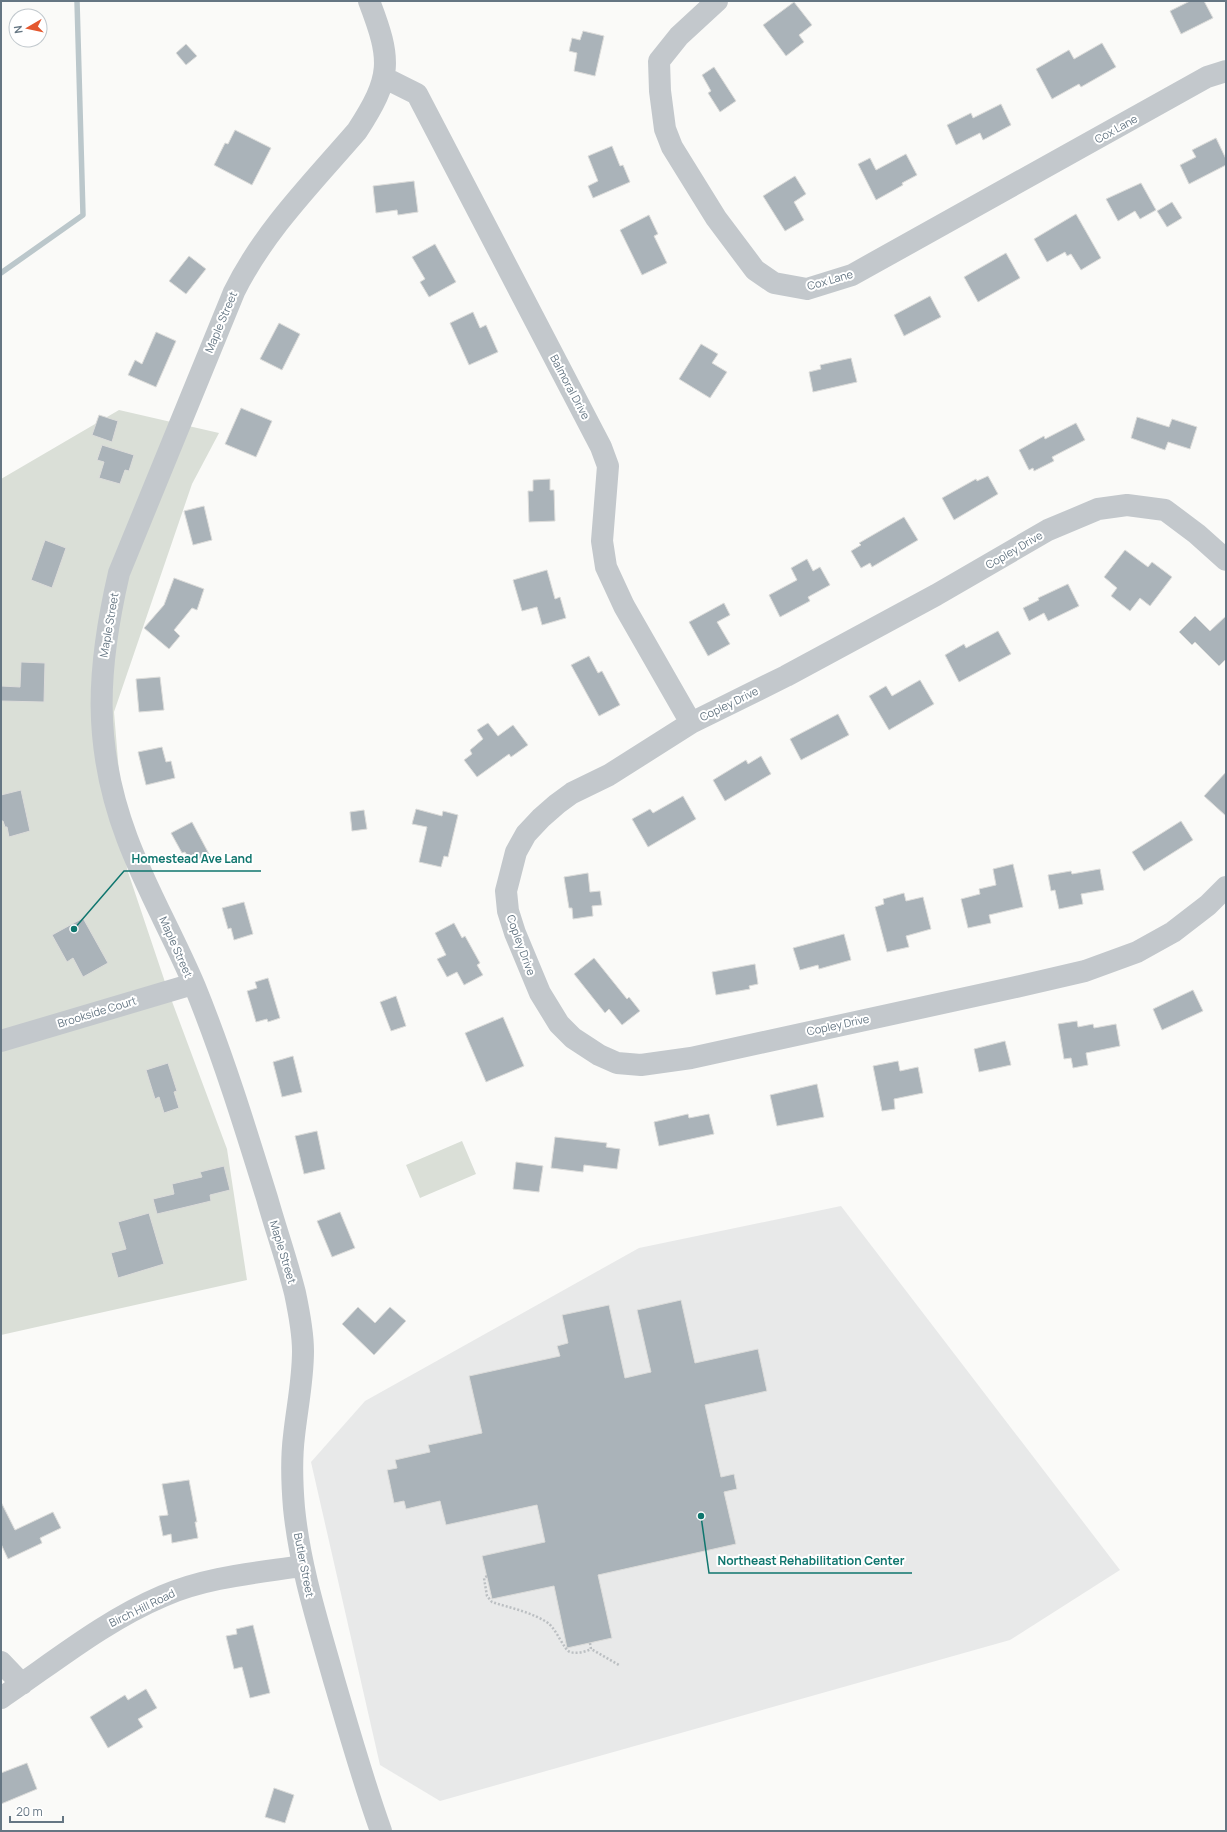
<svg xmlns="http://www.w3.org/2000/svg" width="1227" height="1832" font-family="Manrope,sans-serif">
<rect width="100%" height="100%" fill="#fafaf8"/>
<!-- built -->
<path fill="#e8e9e9" d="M 841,1206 L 1120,1570 L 1010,1640 L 440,1801 L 380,1765 L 311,1462 L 365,1401 L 639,1248 Z"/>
<!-- green -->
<path fill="#dadfd7" d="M 119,410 L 219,433 L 192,484 L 114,712 L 127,869 L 167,988 L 227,1149 L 247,1280 L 1,1335 L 1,479 Z
M 462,1141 L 476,1174 L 420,1198 L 406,1165 Z"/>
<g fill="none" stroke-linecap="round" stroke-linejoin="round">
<!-- stream -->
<path stroke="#bbc7cb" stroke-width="5.5" d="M 1,273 L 83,215 L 77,1"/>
</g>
<!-- building -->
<path fill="#aab3b9" stroke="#dcdcda" d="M 1190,1 L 1204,1 L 1213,18 L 1181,34 L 1170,11 Z
M 794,2 L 812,25 L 799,35 L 804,42 L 786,56 L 763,25 Z
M 583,31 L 604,36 L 595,76 L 574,71 L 577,53 L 569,51 L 572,38 L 580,40 Z
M 1102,43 L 1116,67 L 1081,87 L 1079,84 L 1052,99 L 1036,69 L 1069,50 L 1074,59 Z
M 186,44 L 197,56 L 186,65 L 176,53 Z
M 714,67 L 736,101 L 720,112 L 708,93 L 711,91 L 702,75 Z
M 1001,104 L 1011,125 L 983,140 L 980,133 L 956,145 L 947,125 L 971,113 L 973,118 Z
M 235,130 L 271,148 L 252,185 L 214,165 L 225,143 L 228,144 Z
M 1216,138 L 1226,159 L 1226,165 L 1189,184 L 1180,165 L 1196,157 L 1192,150 Z
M 612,146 L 620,166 L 623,165 L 630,182 L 593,198 L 588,186 L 598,181 L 588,156 Z
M 906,154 L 917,175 L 902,183 L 903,185 L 876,200 L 858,164 L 870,158 L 876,170 Z
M 795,176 L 806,194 L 794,202 L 804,220 L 785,231 L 763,196 Z
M 414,181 L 418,212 L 398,215 L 397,210 L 376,213 L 373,186 Z
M 1141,183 L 1156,210 L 1140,219 L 1135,211 L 1118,221 L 1106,199 Z
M 1172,202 L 1182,218 L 1167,227 L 1157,211 Z
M 1076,214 L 1101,258 L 1081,270 L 1071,254 L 1067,256 L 1065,252 L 1047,262 L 1034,239 Z
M 649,215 L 658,234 L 654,236 L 667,263 L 642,275 L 620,230 Z
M 435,244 L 456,282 L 429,297 L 420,282 L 425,279 L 412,257 Z
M 1006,253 L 1020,278 L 978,302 L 964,277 Z
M 189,256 L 206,269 L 186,294 L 169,281 Z
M 930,296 L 941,317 L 904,336 L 894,315 Z
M 473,312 L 480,328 L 486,325 L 498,352 L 469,365 L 450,323 Z
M 279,323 L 300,334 L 282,370 L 260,359 Z
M 156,332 L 176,341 L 156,387 L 128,375 L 135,360 L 142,364 Z
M 701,344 L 718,354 L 712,363 L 727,372 L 710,398 L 679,379 Z
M 851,358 L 857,382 L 813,392 L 809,372 L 821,369 L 820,365 Z
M 241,408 L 272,421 L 256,457 L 225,444 Z
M 99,415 L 118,421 L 112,442 L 92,435 Z
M 1137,417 L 1169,427 L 1172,419 L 1197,427 L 1190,449 L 1168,442 L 1165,450 L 1131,438 Z
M 1076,423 L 1085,440 L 1052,457 L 1054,461 L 1034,471 L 1033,468 L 1029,470 L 1019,450 L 1044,436 L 1045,439 Z
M 102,445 L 134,455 L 129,471 L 125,470 L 120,484 L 99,478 L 104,462 L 97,460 Z
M 988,476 L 998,494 L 954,520 L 942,498 L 976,479 L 977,481 Z
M 550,479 L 550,490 L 554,490 L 555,521 L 529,522 L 528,491 L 533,491 L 533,480 Z
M 204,506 L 212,540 L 193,545 L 184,511 Z
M 904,517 L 918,540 L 872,567 L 870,563 L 861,568 L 851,551 L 861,545 L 859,543 Z
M 45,540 L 66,548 L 52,588 L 31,580 Z
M 1125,550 L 1148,567 L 1152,562 L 1172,577 L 1150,606 L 1140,598 L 1130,611 L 1111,596 L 1117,588 L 1104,577 Z
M 807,559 L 813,571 L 820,567 L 830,585 L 808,597 L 810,601 L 780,617 L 769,595 L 797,580 L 791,568 Z
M 547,570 L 555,599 L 560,597 L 566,618 L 542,625 L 537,607 L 522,611 L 513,580 Z
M 174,578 L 204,589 L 197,610 L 192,608 L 174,630 L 180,636 L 169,649 L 144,628 L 164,605 Z
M 1068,584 L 1079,606 L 1048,621 L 1044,613 L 1029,621 L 1023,608 L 1039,600 L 1038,598 Z
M 724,603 L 730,615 L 717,622 L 730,644 L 708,656 L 689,622 Z
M 1195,616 L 1210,631 L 1226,616 L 1226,659 L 1219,666 L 1195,642 L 1192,645 L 1179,632 Z
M 998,631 L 1011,654 L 959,682 L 945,655 L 964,644 L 966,648 Z
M 589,656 L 598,673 L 602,671 L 620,705 L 599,716 L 571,665 Z
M 21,662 L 45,663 L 44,702 L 1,701 L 1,686 L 20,687 Z
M 160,677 L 164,710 L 139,712 L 136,679 Z
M 920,680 L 934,704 L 889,730 L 869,696 L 886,686 L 892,696 Z
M 838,714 L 849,735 L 801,760 L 790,739 Z
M 488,723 L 498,736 L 513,725 L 528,745 L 511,757 L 509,754 L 477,777 L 464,760 L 472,754 L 470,750 L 483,739 L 477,730 Z
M 162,747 L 166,762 L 171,761 L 175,778 L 146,785 L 138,752 Z
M 761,756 L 771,774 L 725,801 L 713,780 L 746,760 L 748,764 Z
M 1226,772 L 1226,816 L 1204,796 Z
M 21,790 L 30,831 L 9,837 L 7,827 L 5,827 L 3,821 L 1,821 L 1,795 Z
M 683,796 L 696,819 L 648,847 L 632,819 L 650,809 L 653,813 Z
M 416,809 L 442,816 L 443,811 L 458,815 L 448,857 L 444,856 L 441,867 L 419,862 L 427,827 L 412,824 Z
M 364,810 L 367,829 L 352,831 L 350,812 Z
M 1181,821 L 1193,840 L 1144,871 L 1132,852 Z
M 192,822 L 209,854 L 192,863 L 185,852 L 182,853 L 171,833 Z
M 1013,864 L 1023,907 L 989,915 L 991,923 L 968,928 L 961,899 L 980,894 L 979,889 L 996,885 L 993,869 Z
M 1100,869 L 1104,890 L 1081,894 L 1083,904 L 1059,909 L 1055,890 L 1051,891 L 1048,875 L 1071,871 L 1072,874 Z
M 588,873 L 590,892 L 600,891 L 602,905 L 592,906 L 593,916 L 573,919 L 572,908 L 569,908 L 564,877 Z
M 904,893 L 906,901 L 923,897 L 931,929 L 906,936 L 909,947 L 887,952 L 875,907 L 884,904 L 883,899 Z
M 244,902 L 253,934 L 234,940 L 231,928 L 228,929 L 222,908 Z
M 83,918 L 108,963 L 83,977 L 73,958 L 67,962 L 52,935 Z
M 454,923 L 462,938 L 465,936 L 480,963 L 477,965 L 483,975 L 464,985 L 457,972 L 447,977 L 437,959 L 446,955 L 435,933 Z
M 844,934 L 851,960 L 819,969 L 818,965 L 800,970 L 793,948 Z
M 594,958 L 627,999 L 629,997 L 640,1011 L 622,1025 L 609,1009 L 605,1013 L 574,974 Z
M 755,964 L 758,984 L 749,986 L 750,989 L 716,995 L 712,972 Z
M 268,978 L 280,1018 L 268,1022 L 267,1019 L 256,1022 L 247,991 L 257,988 L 255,982 Z
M 1193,990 L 1203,1011 L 1162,1030 L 1153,1009 Z
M 396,996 L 406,1026 L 391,1031 L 380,1002 Z
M 503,1017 L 524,1066 L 486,1082 L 465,1033 Z
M 1077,1021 L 1078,1027 L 1093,1024 L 1094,1028 L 1116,1024 L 1120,1046 L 1086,1053 L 1088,1065 L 1073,1068 L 1071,1058 L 1064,1059 L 1058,1024 Z
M 1005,1041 L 1011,1065 L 979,1072 L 974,1049 Z
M 293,1056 L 302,1092 L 282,1097 L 273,1062 Z
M 898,1061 L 900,1071 L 918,1067 L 923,1093 L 894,1099 L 895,1109 L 882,1111 L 873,1066 Z
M 168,1063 L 177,1091 L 174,1092 L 179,1108 L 164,1113 L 159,1097 L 155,1099 L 146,1070 Z
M 817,1084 L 824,1117 L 777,1126 L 770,1095 Z
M 688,1114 L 689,1118 L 709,1114 L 714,1134 L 659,1146 L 654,1122 Z
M 317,1131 L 325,1169 L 304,1174 L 295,1136 Z
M 555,1137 L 607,1143 L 606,1147 L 620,1149 L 617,1169 L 584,1165 L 583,1172 L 551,1168 Z
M 516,1162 L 543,1166 L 539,1192 L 513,1189 Z
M 224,1166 L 230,1190 L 210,1195 L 211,1201 L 157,1214 L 153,1199 L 174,1194 L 172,1184 L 202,1177 L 200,1172 Z
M 340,1212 L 355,1248 L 332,1257 L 317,1221 Z
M 149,1213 L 164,1264 L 118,1278 L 111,1253 L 126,1249 L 118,1222 Z
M 681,1300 L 695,1363 L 758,1349 L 767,1391 L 705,1405 L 721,1477 L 734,1474 L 737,1489 L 724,1492 L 736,1544 L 598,1575 L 612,1638 L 567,1648 L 554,1586 L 492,1599 L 482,1556 L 545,1542 L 537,1505 L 446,1525 L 440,1501 L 406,1509 L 404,1501 L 394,1503 L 387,1470 L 397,1468 L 395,1460 L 430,1452 L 428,1445 L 482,1433 L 469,1376 L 560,1356 L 557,1346 L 568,1343 L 562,1315 L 609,1305 L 625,1378 L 651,1372 L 637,1310 Z
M 358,1307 L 375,1323 L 390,1307 L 406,1321 L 374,1355 L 342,1324 Z
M 189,1480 L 197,1522 L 195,1522 L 198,1538 L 172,1543 L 171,1534 L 163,1536 L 159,1516 L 168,1515 L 162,1484 Z
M 1,1502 L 15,1530 L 53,1512 L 61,1528 L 40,1538 L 42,1543 L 8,1559 L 1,1544 Z
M 253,1625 L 270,1693 L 250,1698 L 242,1667 L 234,1669 L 226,1636 L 237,1634 L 236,1629 Z
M 146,1689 L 157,1708 L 138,1719 L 143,1727 L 108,1748 L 90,1717 L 125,1695 L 128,1700 Z
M 27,1763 L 37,1789 L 1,1804 L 1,1773 Z
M 274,1788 L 294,1795 L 285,1823 L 265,1817 Z"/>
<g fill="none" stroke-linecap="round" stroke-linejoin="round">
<!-- path -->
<path stroke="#bbbfc2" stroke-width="2.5" stroke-dasharray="2 2" stroke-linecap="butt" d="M 487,1576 L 484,1578 L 487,1596 L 492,1602 C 510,1608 532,1612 548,1623 C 557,1630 564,1650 570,1652 C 577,1654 585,1652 591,1649
M 590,1643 L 591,1649 L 619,1665"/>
<!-- minor -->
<path stroke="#c3c8cc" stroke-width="22" d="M 369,1 C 392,61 392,77 357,131 C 313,182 264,231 234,292 L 119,573 C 97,668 92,745 127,838 C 146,889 174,937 195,987 C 223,1056 245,1127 267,1198 C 276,1230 287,1261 295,1293 C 299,1312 303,1332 303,1351 C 303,1380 297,1408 294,1436 C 291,1460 292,1484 294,1508 C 300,1568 318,1623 334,1680 C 349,1731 363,1781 381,1831
M 717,1 L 679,36 L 659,61 L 660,91 L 665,129 L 672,147 L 716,218 L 755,270 L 774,283 L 807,289 L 852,275 L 1207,77 L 1226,71
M 385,78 L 417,94 L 601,447 L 608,466 L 602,541 L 606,567 L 624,606 L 691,723
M 1226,560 L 1197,534 L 1165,510 L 1127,505 L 1098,509 L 1048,530 L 936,595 L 786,676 L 691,723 L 609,775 L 572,793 L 557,804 L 541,818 L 526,834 L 516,852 L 506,891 L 508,911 L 515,933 L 540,993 L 559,1024 L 573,1038 L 599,1055 L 617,1063 L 641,1065 L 691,1058 L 1016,987 L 1085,971 L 1137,952 L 1173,932 L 1208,905 L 1226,887
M 1,1041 L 193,984
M 1,1662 L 22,1684
M 1,1698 C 53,1663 104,1621 163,1596 C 206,1577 256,1573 302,1566"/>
</g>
<g text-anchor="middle" stroke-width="4" stroke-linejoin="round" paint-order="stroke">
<!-- street labels -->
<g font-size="11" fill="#657683" stroke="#fff">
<text transform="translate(1116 129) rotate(-29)" y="4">Cox Lane</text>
<text transform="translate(830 280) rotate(-16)" y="4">Cox Lane</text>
<text transform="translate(221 322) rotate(-67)" y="4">Maple Street</text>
<text transform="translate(570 387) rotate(62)" y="4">Balmoral Drive</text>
<text transform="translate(1014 550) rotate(-30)" y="4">Copley Drive</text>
<text transform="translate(109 625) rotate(-80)" y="4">Maple Street</text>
<text transform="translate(729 704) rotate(-26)" y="4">Copley Drive</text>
<text transform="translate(521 945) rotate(70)" y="4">Copley Drive</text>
<text transform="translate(176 947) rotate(66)" y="4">Maple Street</text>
<text transform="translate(97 1012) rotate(-17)" y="4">Brookside Court</text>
<text transform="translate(838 1025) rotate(-12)" y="4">Copley Drive</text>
<text transform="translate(283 1252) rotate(73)" y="4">Maple Street</text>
<text transform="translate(304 1565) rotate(79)" y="4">Butler Street</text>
<text transform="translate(142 1608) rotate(-26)" y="4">Birch Hill Road</text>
</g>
</g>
<!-- callouts -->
<path fill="none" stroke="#0f766e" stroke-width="1.5" d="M74 929L124 871H261M701 1516L709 1573H912"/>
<g fill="#0f766e" stroke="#fff" stroke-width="1.5">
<circle cx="74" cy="929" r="4"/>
<circle cx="701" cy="1516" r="4"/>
</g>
<g font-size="12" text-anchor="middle" font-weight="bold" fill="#0f766e" stroke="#fff" stroke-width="4" stroke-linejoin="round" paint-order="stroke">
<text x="192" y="863">Homestead Ave Land</text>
<text x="811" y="1565">Northeast Rehabilitation Center</text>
</g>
<!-- border -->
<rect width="1227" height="1832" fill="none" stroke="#657683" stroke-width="4"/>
<!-- north arrow -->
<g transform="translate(28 28) rotate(261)"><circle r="19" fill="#ffffff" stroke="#c1c8cd"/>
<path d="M0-3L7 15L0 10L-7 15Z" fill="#e4572e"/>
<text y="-6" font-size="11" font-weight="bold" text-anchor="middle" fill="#657683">N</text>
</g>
<!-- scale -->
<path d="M10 1816v6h53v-6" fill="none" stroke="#657683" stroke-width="2"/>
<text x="16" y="1816" font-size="12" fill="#657683" stroke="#ffffff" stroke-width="3" paint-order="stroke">20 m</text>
</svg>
